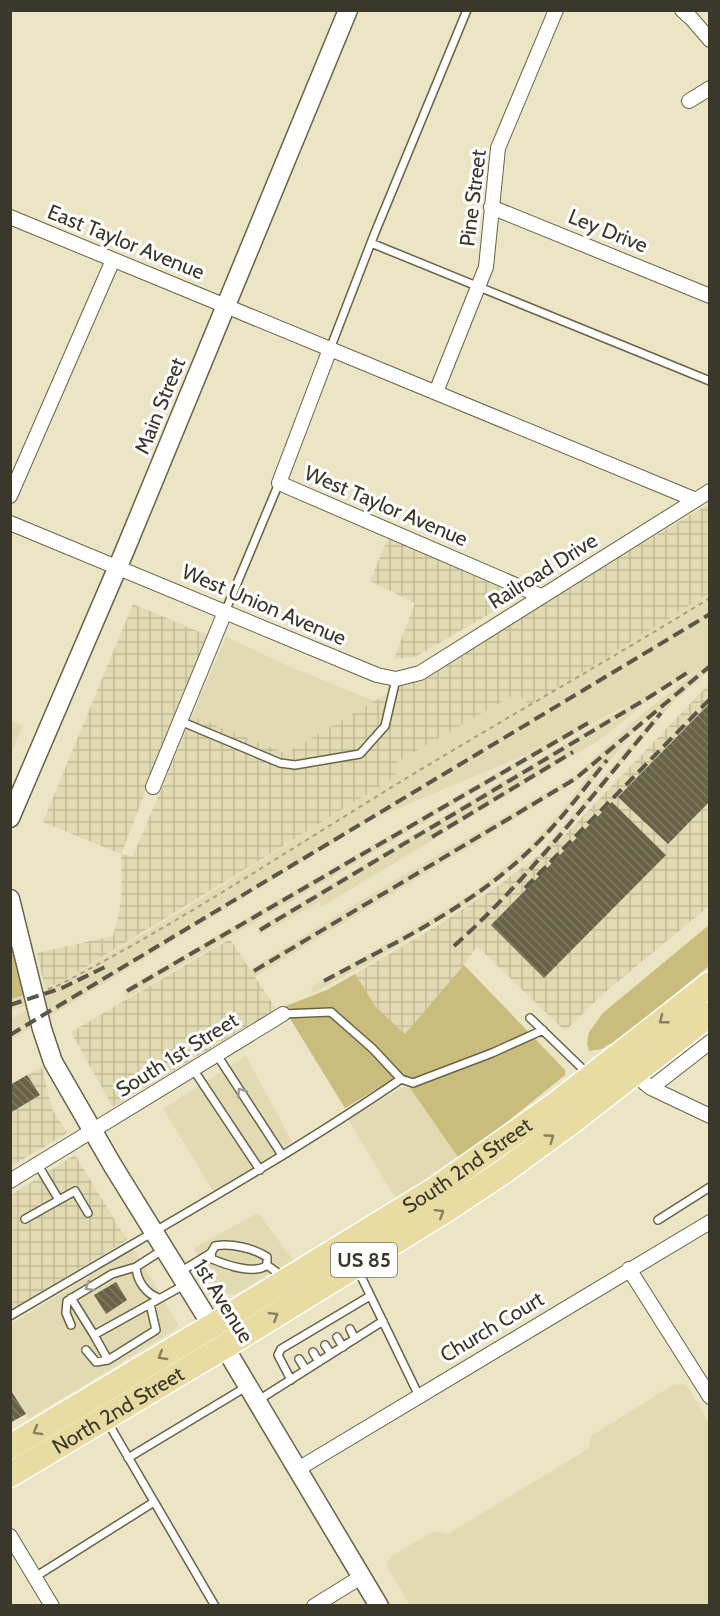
<svg xmlns="http://www.w3.org/2000/svg" width="720" height="1616" font-family="Cabin,sans-serif">
<defs>
<pattern id="industrial-grid" width="8" height="8" patternUnits="userSpaceOnUse" patternTransform="scale(1.5)"><rect width="8" height="8" fill="#e2dab3"/><path d="M0 4h8M4 0v8" fill="none" stroke="#c3bc9a"/></pattern>
<pattern id="building-back-hatch" width="6" height="6" patternUnits="userSpaceOnUse" patternTransform="scale(1.5)"><rect width="6" height="6" fill="#686247"/><path d="M-1 5l2 2M0 0l6 6M5-1l2 2" fill="none" stroke="#7f7a65"/></pattern>
</defs>
<rect width="100%" height="100%" fill="#ebe4c5"/>
<!-- built -->
<path fill="#e2dab3" d="M 709,592 L 709,671 L 673,702 L 525,880 L 522,875 L 660,709 L 643,721 L 532,853 L 474,900 L 372,961 L 313,993 L 311,987 L 436,915 L 472,893 L 529,846 L 558,815 L 598,764 L 576,781 L 481,840 L 254,977 L 250,969 L 380,889 L 574,776 L 641,715 L 701,668 L 651,698 L 604,737 L 321,907 L 319,902 L 259,935 L 257,928 L 638,700 L 607,715 L 126,998 L 123,990 L 532,752 L 375,818 L 11,1040 L 11,1019 L 25,1011 L 25,1006 L 11,1010 L 11,999 L 61,982 L 149,931 L 397,776 L 392,765 L 517,693 L 529,705 Z
M 226,637 L 286,665 L 374,701 L 286,753 L 192,716 Z
M 11,721 L 23,726 L 11,753 Z
M 246,1056 L 292,1142 L 214,1192 L 163,1109 Z
M 408,1085 L 460,1160 L 396,1199 L 348,1119 Z
M 258,1213 L 293,1260 L 234,1295 L 220,1292 L 194,1248 Z
M 134,1249 L 178,1325 L 175,1330 L 29,1418 L 11,1389 L 11,1324 Z
M 683,1384 L 689,1389 L 709,1423 L 709,1605 L 410,1605 L 386,1565 L 390,1557 L 434,1531 L 448,1534 L 588,1449 L 591,1436 L 673,1385 Z"/>
<!-- industrial -->
<path fill="url(#industrial-grid)" d="M 709,504 L 709,593 L 529,705 L 517,693 L 392,765 L 397,776 L 61,982 L 45,988 L 37,953 L 113,936 L 119,913 L 122,891 L 121,854 L 43,822 L 133,604 L 207,635 L 121,854 L 133,856 L 192,716 L 286,753 Z
M 389,536 L 524,594 L 415,657 L 394,659 L 415,603 L 370,581 Z
M 709,684 L 709,906 L 604,993 L 565,1031 L 477,946 L 464,965 L 405,1034 L 376,1007 L 355,974 L 439,925 L 499,885 L 563,837 Z
M 230,939 L 276,1009 L 113,1107 L 71,1032 Z
M 42,1067 L 52,1109 L 67,1133 L 11,1166 L 10,1085 Z
M 75,1155 L 127,1240 L 11,1310 L 11,1195 Z"/>
<!-- green -->
<path fill="#cabc7d" d="M 709,925 L 709,966 L 612,1046 L 609,1044 L 602,1049 L 589,1051 L 587,1043 L 589,1032 L 603,1013 Z
M 10,942 L 25,995 L 11,999 L 10,999 Z
M 464,965 L 565,1070 L 565,1075 L 460,1160 L 408,1085 L 403,1073 L 345,1108 L 283,1007 L 327,990 L 355,974 L 376,1007 L 405,1034 Z"/>
<!-- building -->
<path fill="url(#building-back-hatch)" d="M 710,703 L 710,801 L 668,844 L 618,797 Z
M 612,802 L 666,855 L 544,978 L 491,925 Z
M 27,1075 L 40,1095 L 10,1113 L 10,1085 Z
M 116,1282 L 127,1300 L 106,1314 L 94,1295 Z
M 10,1389 L 26,1414 L 10,1423 Z"/>
<g fill="none" stroke-linecap="round" stroke-linejoin="round">
<defs>
<path id="service" d="M 371,243 L 710,381
M 330,349 L 374,235 L 467,10
M 225,612 L 279,483
M 180,721 L 280,763 L 295,765 L 360,754 L 385,726 L 396,679
M 283,1014 L 331,1012 L 373,1049 L 401,1079 L 413,1083 L 492,1053 L 543,1030
M 530,1018 L 589,1075
M 217,1055 L 282,1155
M 193,1069 L 260,1170
M 59,1200 L 75,1191 L 88,1213
M 25,1219 L 59,1200 L 38,1165
M 658,1220 L 710,1187
M 267,1265 C 255,1275 226,1265 212,1259 L 211,1253 L 215,1246 C 231,1243 253,1248 267,1257 L 267,1265 L 282,1276
M 357,1268 L 419,1396
M 180,1272 L 211,1253
M 71,1298 L 94,1335
M 159,1298 C 146,1294 137,1281 136,1267 L 164,1249
M 150,1304 L 156,1330 L 108,1360 L 94,1335 L 186,1284
M 10,1316 C 141,1238 275,1165 401,1079
M 71,1325 L 66,1313 L 67,1301 L 112,1274 L 136,1267
M 350,1329 L 355,1339
M 337,1337 L 343,1347
M 325,1345 L 331,1354
M 86,1350 L 96,1362 L 108,1360
M 313,1352 L 319,1362
M 299,1359 L 306,1370
M 291,1380 L 278,1355 L 281,1349 L 370,1296
M 257,1401 L 383,1321
M 107,1421 L 215,1606
M 128,1458 L 246,1387
M 35,1577 L 154,1502"/>
<path id="minor" d="M 682,10 L 692,19 L 710,40
M 689,101 L 710,88
M 491,207 L 710,296
M 10,217 L 696,500
M 330,349 L 279,483 L 541,596
M 436,392 L 486,267 L 498,148 L 556,10
M 10,496 L 113,260
M 10,523 L 377,675 L 396,679 L 420,673 L 710,491
M 153,787 L 225,612
M 630,1071 L 651,1088 L 710,1116
M 651,1088 L 710,1042
M 10,1181 L 283,1014
M 629,1269 L 710,1397
M 298,1469 L 710,1222
M 10,1536 L 52,1606
M 314,1606 L 361,1577"/>
<path id="tertiary" d="M 10,818 L 125,550 L 348,10
M 10,899 L 42,1029 L 53,1062 L 113,1166 L 212,1326 L 379,1606"/>
<g id="trunk">
<path id="s1" d="M 10,1447 L 212,1326 L 434,1190 L 556,1104 L 710,984"/>
<path id="s2" d="M 10,1475 L 224,1347 L 446,1210 L 503,1172 L 570,1123 L 710,1014"/>
</g>
</defs>
<!-- service casing -->
<use href="#service" stroke="#696347" stroke-width="10"/>
<!-- minor casing -->
<use href="#minor" stroke="#696347" stroke-width="16"/>
<!-- tertiary casing -->
<use href="#tertiary" stroke="#696347" stroke-width="21"/>
<!-- trunk casing -->
<use href="#trunk" stroke="#fff" stroke-width="27"/>
<!-- path -->
<path stroke="#a59f88" stroke-width="2" stroke-dasharray="4.5 4.5" stroke-linecap="butt" d="M 48,989 L 57,986 C 174,926 284,853 397,784 C 500,721 606,662 710,598"/>
<!-- service -->
<use href="#service" stroke="#fff" stroke-width="7"/>
<!-- minor -->
<use href="#minor" stroke="#fff" stroke-width="14"/>
<!-- tertiary -->
<use href="#tertiary" stroke="#fff" stroke-width="18"/>
<!-- trunk -->
<use href="#trunk" stroke="#e8dca3" stroke-width="24"/>
<!-- rail -->
<path stroke="#5b5748" stroke-width="4" stroke-dasharray="12 6" stroke-linecap="butt" d="M 432,837 L 573,752
M 525,888 L 710,699
M 260,930 L 651,696 L 690,671
M 454,946 C 531,877 594,793 661,713
M 254,971 L 575,779 L 710,666
M 324,981 C 396,942 473,906 532,848 C 560,822 583,790 607,760
M 127,991 L 588,723
M 10,1005 L 62,988 L 105,967
M 10,1035 L 710,614"/>
</g>
<!-- one-way arrows -->
<defs><path id="oneway-chevron" d="M-2-3.5L2.5 0L-2 3.5" fill="none" stroke-width="1.6" stroke-linecap="round" stroke-linejoin="round" transform="scale(1.5)"/></defs>
<g stroke="#888161">
<use href="#oneway-chevron" transform="translate(663 1020) rotate(142)"/>
<use href="#oneway-chevron" transform="translate(550 1138) rotate(-36)"/>
<use href="#oneway-chevron" transform="translate(440 1213) rotate(-32)"/>
<use href="#oneway-chevron" transform="translate(274 1316) rotate(-32)"/>
<use href="#oneway-chevron" transform="translate(162 1356) rotate(149)"/>
<use href="#oneway-chevron" transform="translate(37 1431) rotate(150)"/>
</g>
<g stroke="#9c9b95">
<use href="#oneway-chevron" transform="translate(241 1092) rotate(-123)"/>
<use href="#oneway-chevron" transform="translate(89 1287) rotate(149)"/>
</g>
<g text-anchor="middle" stroke-width="6" stroke-linejoin="round" paint-order="stroke">
<!-- shield labels -->
<rect fill="#fff" stroke="#75736b" stroke-width="1.5" x="331" y="1243" width="66" height="34" rx="4.5"/>
<g font-size="20" font-weight="bold" fill="#3a372b">
<text x="364" y="1267">US 85</text>
</g>
<!-- street labels -->
<g font-size="21" fill="#3a372b" stroke="#fff">
<text transform="translate(473 198) rotate(-83)" y="7">Pine Street</text>
<text transform="translate(608 231) rotate(22)" y="7">Ley Drive</text>
<text transform="translate(126 242) rotate(22)" y="7">East Taylor Avenue</text>
<text transform="translate(160 406) rotate(-68)" y="7">Main Street</text>
<text transform="translate(386 506) rotate(23)" y="7">West Taylor Avenue</text>
<text transform="translate(543 571) rotate(-32)" y="7">Railroad Drive</text>
<text transform="translate(264 605) rotate(23)" y="7">West Union Avenue</text>
<text transform="translate(177 1055) rotate(-32)" y="7">South 1st Street</text>
<text dy="7" stroke="none"><textPath href="#s1" startOffset="537">South 2nd Street</textPath></text>
<text transform="translate(223 1301) rotate(58)" y="7">1st Avenue</text>
<text transform="translate(492 1327) rotate(-31)" y="7">Church Court</text>
<text dy="7" stroke="none"><textPath href="#s2" startOffset="126">North 2nd Street</textPath></text>
</g>
</g>
<!-- border -->
<rect width="720" height="1616" fill="none" stroke="#3a372b" stroke-width="24"/>
</svg>
